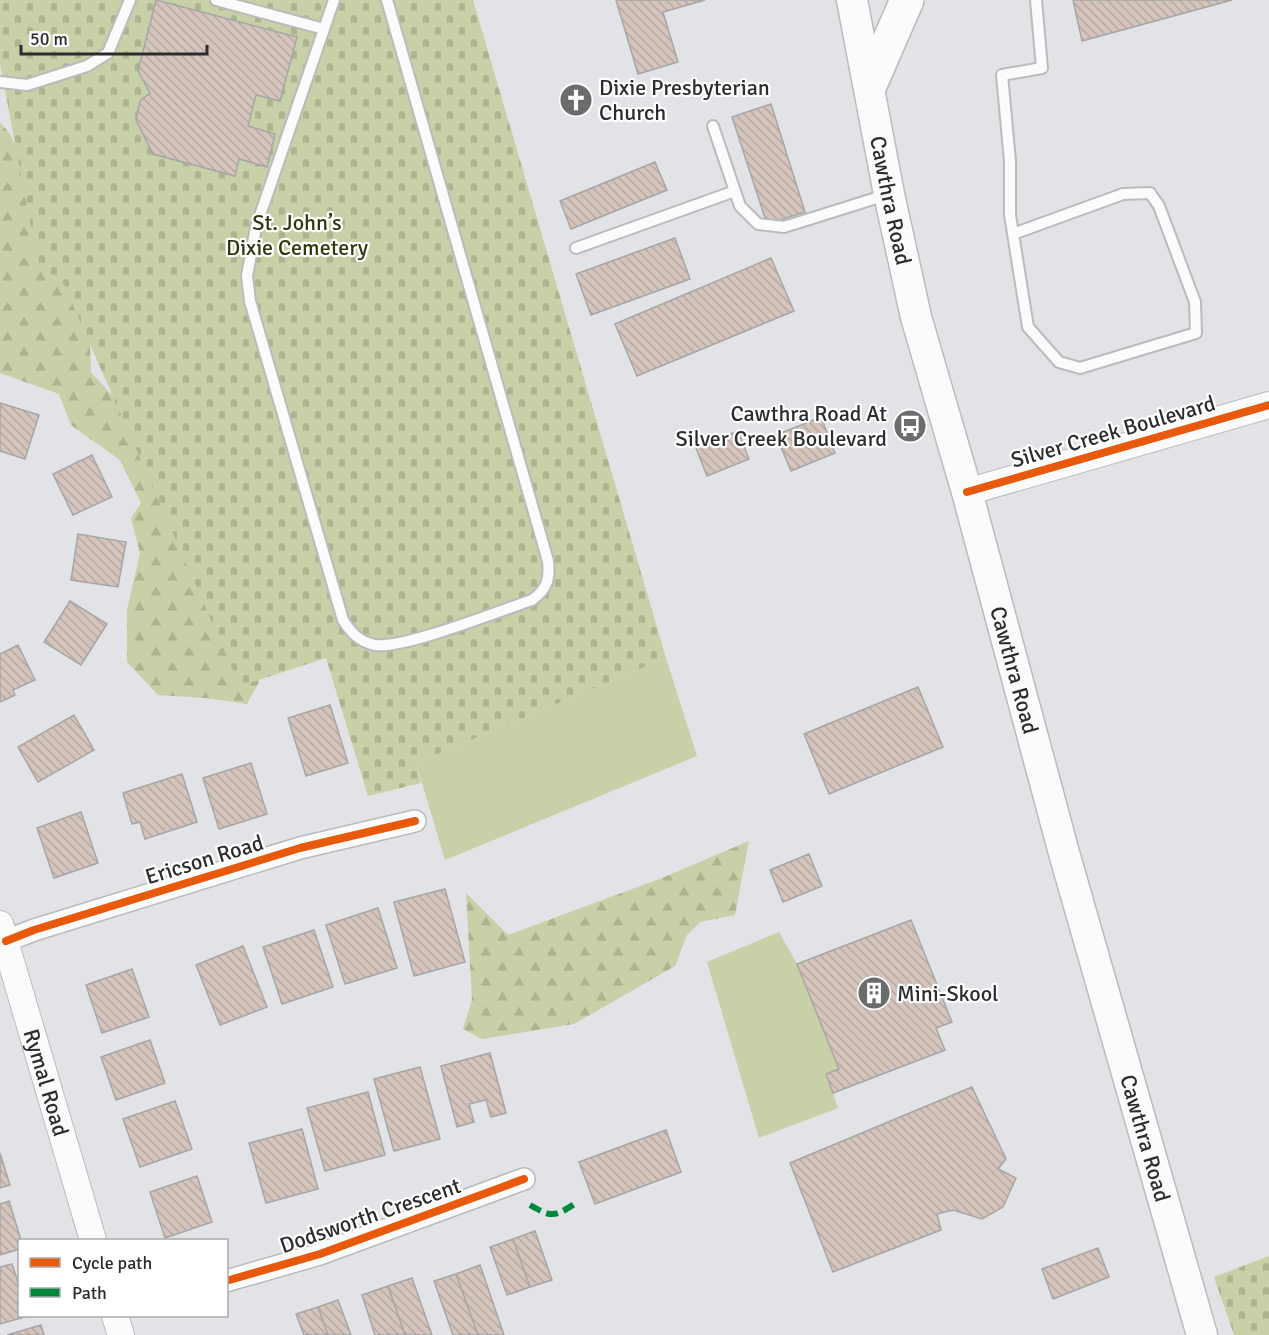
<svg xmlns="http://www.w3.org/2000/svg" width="1269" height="1335" font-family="Signika,sans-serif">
<defs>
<pattern id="forest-firs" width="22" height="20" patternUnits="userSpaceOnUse" patternTransform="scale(1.5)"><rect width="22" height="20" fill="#c7d0a6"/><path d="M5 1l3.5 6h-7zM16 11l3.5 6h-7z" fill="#abb38f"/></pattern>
<pattern id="cemetery-stones" width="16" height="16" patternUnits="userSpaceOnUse" patternTransform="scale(1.5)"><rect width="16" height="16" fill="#c7d0a6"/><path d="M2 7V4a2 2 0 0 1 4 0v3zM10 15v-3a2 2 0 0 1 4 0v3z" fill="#abb38f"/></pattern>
<pattern id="building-back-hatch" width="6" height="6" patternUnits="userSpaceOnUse" patternTransform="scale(1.5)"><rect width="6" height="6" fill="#d4c4bc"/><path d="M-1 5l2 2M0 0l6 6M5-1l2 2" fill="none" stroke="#b6a9a2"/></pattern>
</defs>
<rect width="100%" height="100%" fill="#e1e3e6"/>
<!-- green -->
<path fill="#c7d0a6" d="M 666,658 L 697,756 L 445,860 L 416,763 Z
M 779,932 L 797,964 L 839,1069 L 826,1074 L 838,1108 L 759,1138 L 707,962 Z"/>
<!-- forest -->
<path fill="url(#forest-firs)" d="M 0,122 L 10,134 L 42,201 L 89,321 L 91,372 L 129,414 L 247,644 L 259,682 L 247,704 L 206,698 L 158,695 L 127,662 L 127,610 L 140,553 L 131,518 L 141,503 L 120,460 L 71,425 L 59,394 L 0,373 Z
M 749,841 L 735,915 L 700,922 L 687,935 L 675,966 L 574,1024 L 482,1039 L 463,1029 L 472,1000 L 466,893 L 508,935 L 662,878 Z"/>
<!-- cemetery -->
<path fill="url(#cemetery-stones)" d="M 0,0 L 473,0 L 666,658 L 416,763 L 421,783 L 368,796 L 326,658 L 240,686 L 61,278 L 39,269 L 0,64 Z
M 1269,1256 L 1269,1335 L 1234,1335 L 1214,1277 Z"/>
<!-- building -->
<path fill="url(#building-back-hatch)" stroke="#a6a6a7" stroke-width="1.5" d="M 156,0 L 297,37 L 280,101 L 256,95 L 248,126 L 275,134 L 267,167 L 239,159 L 235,176 L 153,154 L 136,120 L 140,101 L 150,93 L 138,71 Z
M 616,0 L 705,0 L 663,12 L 678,62 L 638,74 Z
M 1073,0 L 1232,0 L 1082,41 Z
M 771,104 L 805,212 L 767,224 L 732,117 Z
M 655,162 L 667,190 L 571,229 L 560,201 Z
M 675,238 L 690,279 L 591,315 L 576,274 Z
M 771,258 L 794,311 L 637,376 L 615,324 Z
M 0,403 L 39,415 L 25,459 L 0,451 Z
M 821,417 L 835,453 L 791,471 L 776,435 Z
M 738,431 L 749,459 L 707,476 L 696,448 Z
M 92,455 L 112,497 L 73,515 L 53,474 Z
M 78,534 L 126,542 L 118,587 L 71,580 Z
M 70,601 L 107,624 L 81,665 L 44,642 Z
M 18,645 L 35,680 L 13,690 L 15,695 L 0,702 L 0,654 Z
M 918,687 L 943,747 L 829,794 L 804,734 Z
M 330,705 L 348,763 L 306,776 L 288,718 Z
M 74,715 L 94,750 L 38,782 L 18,747 Z
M 251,763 L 267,814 L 219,829 L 203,778 Z
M 182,774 L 197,822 L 145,839 L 140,822 L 132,824 L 123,793 Z
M 81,812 L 98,863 L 54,878 L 37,828 Z
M 809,854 L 822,886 L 783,902 L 770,870 Z
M 445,889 L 465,962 L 414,976 L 394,902 Z
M 378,908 L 397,968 L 345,984 L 326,925 Z
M 911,920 L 952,1022 L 936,1028 L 945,1050 L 833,1093 L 826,1074 L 839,1069 L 797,964 Z
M 314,930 L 333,987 L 282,1004 L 263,947 Z
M 243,946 L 267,1007 L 220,1025 L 196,965 Z
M 132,969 L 149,1017 L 102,1033 L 86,985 Z
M 150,1040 L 165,1083 L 116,1100 L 101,1057 Z
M 490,1053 L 506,1113 L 491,1117 L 486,1100 L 469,1104 L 474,1122 L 457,1127 L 441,1066 Z
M 420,1067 L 440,1139 L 394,1151 L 374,1079 Z
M 972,1087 L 1006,1159 L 998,1169 L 1016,1178 L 1003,1207 L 982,1219 L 953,1210 L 937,1214 L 941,1230 L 833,1272 L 790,1163 Z
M 368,1092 L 385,1155 L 325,1171 L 307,1108 Z
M 175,1101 L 192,1149 L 140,1167 L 123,1119 Z
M 302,1129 L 318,1189 L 266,1203 L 249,1143 Z
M 666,1130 L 681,1172 L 595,1204 L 579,1162 Z
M 0,1153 L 10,1185 L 0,1188 Z
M 197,1176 L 212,1222 L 165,1238 L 150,1192 Z
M 9,1201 L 21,1240 L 20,1249 L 0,1255 L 0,1204 Z
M 535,1231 L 552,1280 L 530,1287 L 513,1239 Z
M 513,1239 L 530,1287 L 507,1295 L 490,1247 Z
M 1098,1248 L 1109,1277 L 1053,1299 L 1042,1269 Z
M 12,1264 L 20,1288 L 20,1316 L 28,1316 L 0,1324 L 0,1267 Z
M 480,1265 L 504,1335 L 478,1335 L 456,1274 Z
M 456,1274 L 478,1335 L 453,1335 L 434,1281 Z
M 412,1278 L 432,1335 L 405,1335 L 388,1286 Z
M 388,1286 L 405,1335 L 375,1335 L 362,1295 Z
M 338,1300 L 351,1335 L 328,1335 L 318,1307 Z
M 318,1307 L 328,1335 L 304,1335 L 296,1314 Z
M 41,1325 L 44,1335 L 7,1335 Z"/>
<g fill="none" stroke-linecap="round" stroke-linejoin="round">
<defs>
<path id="service" d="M 216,0 L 324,29
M 334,0 L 256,227 L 247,276 L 250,301 L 343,620 C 351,633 360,642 375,645 C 404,649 499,611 532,600 C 547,589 550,580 548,561 L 387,0
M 0,82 L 27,85 L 87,66 L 108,53 L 130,0
M 713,126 L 740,206 L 758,224 L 784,227 L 886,195
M 1013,234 L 1123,194 L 1150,193 L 1159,206 L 1195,302 L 1196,333 L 1080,368 L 1059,362 L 1028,327 L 1010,215 L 1010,161 L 1002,75 L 1042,68 L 1036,0
M 576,248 L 735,191"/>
<path id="minor" d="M 6,941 L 34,930 L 300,848 L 415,821
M 226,1281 L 320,1254 L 524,1179"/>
<g id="tertiary">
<path d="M 967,492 L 1269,405"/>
<path id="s1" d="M 0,924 L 93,1240"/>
<path d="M 115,1316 L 121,1335"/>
</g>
<g id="secondary">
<path id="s2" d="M 852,0 L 889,194 L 916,317 L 967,492 L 1064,853 L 1202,1335"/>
</g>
<path id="primary" d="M 870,85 L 907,0"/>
</defs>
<!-- service casing -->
<use href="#service" stroke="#b9bbbd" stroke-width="14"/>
<!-- minor casing -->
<use href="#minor" stroke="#b9bbbd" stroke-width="24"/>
<!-- tertiary casing -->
<use href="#tertiary" stroke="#b9bbbd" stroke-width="28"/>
<!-- secondary casing -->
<use href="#secondary" stroke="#b9bbbd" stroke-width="33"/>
<!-- primary casing -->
<use href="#primary" stroke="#b9bbbd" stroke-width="36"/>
<!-- service -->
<use href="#service" stroke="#fafbfb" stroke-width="10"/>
<!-- minor -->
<use href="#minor" stroke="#fafbfb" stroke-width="21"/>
<!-- tertiary -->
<use href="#tertiary" stroke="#fafbfb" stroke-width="26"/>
<!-- secondary -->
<use href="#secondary" stroke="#fafbfb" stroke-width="30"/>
<!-- primary -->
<use href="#primary" stroke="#fafbfb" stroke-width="33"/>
<!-- quiet -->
<path stroke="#00873e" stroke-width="6" stroke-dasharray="12 6" stroke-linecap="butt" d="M 530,1205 C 553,1218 554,1217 576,1203"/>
<defs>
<path id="cycleway" d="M 967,492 L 1269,405
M 6,941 L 34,930 L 300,848 L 415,821
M 226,1281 L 320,1254 L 524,1179"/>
</defs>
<!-- cycleway casing -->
<use href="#cycleway" stroke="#fff" stroke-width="11"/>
<!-- cycleway -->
<use href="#cycleway" stroke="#e8590c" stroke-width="8"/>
</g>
<!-- icons -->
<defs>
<symbol id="church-disc" viewBox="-11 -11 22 22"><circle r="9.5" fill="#6b6c6e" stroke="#fff"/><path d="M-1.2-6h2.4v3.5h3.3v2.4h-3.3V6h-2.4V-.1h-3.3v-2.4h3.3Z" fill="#fff"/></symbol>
<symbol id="bus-disc" viewBox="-11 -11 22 22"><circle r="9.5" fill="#6b6c6e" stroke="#fff"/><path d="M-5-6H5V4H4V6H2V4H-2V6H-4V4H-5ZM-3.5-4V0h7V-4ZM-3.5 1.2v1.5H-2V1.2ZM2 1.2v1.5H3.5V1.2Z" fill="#fff"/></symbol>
<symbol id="building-disc" viewBox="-11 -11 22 22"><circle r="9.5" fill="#6b6c6e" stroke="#fff"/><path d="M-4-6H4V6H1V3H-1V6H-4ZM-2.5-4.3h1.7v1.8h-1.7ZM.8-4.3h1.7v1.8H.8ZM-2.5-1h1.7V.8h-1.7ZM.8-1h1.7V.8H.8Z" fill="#fff"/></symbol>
</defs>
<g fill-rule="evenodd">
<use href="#church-disc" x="557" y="81" width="38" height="38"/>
<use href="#bus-disc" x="891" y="407" width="38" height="38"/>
<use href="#building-disc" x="855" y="974" width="38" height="38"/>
</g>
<g text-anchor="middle" stroke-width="4.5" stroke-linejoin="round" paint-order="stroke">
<!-- poi labels -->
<g font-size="22" fill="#2b2c2e" stroke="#fff" text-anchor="start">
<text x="599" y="95">Dixie Presbyterian<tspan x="599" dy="25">Church</tspan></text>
<text x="887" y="421" text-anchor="end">Cawthra Road At<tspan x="887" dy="25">Silver Creek Boulevard</tspan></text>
<text x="897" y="1001">Mini-Skool</text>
</g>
<!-- street labels -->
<g font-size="22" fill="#2b2c2e" stroke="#fff">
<text dy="8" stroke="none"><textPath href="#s2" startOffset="204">Cawthra Road</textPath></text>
<text transform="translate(1113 431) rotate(-16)" y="8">Silver Creek Boulevard</text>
<text dy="8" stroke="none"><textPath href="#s2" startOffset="690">Cawthra Road</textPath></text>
<text transform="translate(204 859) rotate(-17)" y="8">Ericson Road</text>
<text dy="8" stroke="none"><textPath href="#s1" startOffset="165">Rymal Road</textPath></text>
<text dy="8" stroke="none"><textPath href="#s2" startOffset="1176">Cawthra Road</textPath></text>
<text transform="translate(370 1215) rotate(-19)" y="8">Dodsworth Crescent</text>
</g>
<!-- park labels -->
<g font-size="22" fill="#31380f" stroke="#fff">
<text x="297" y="230">St. John’s<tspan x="297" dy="25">Dixie Cemetery</tspan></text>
</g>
</g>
<!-- legend -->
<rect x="18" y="1239" width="210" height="78" fill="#ffffff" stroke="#aaabab" stroke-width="1.5"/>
<rect x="30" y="1258" width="30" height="9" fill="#e8590c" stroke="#aaabab" stroke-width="1.5"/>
<text x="72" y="1269" font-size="18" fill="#2b2c2e">Cycle path</text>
<rect x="30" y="1288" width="30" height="9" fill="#00873e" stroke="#aaabab" stroke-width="1.5"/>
<text x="72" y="1299" font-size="18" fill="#2b2c2e">Path</text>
<!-- scale -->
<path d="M21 45v9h186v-9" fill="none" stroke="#2b2c2e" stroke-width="3"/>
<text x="30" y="45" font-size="18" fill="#2b2c2e" stroke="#ffffff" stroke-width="4.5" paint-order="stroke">50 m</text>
</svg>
